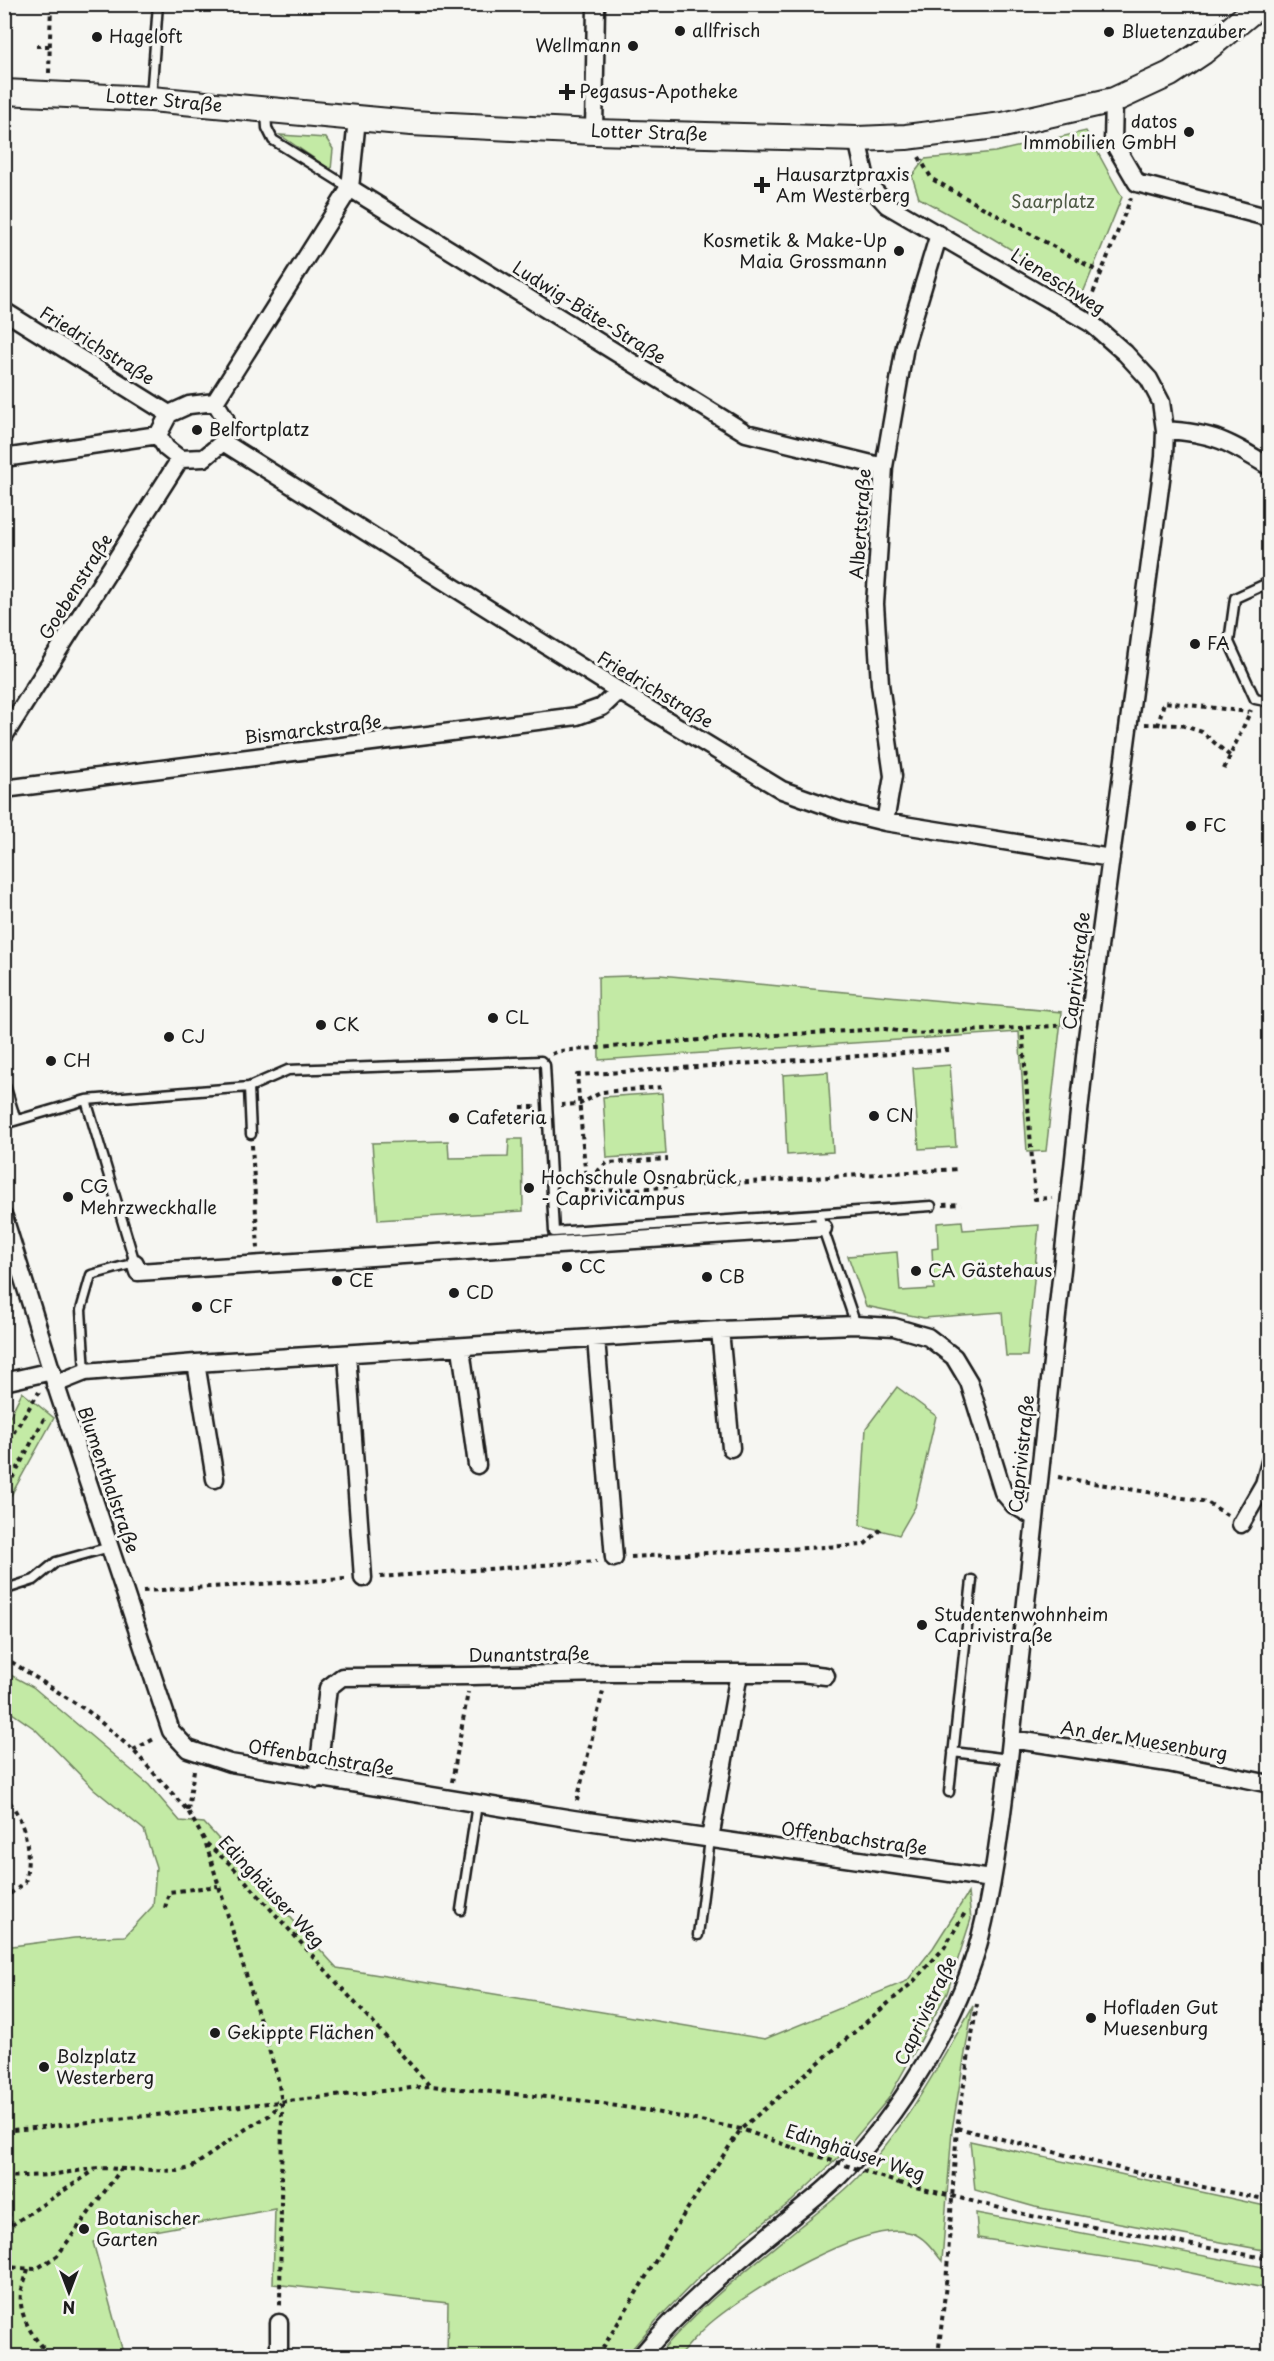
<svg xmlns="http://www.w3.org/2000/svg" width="1274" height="2361" font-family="'Playpen Sans',sans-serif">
<rect width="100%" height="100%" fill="#f6f6f2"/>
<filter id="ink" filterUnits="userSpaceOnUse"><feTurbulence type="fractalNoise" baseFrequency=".0167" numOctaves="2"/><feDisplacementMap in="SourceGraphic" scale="12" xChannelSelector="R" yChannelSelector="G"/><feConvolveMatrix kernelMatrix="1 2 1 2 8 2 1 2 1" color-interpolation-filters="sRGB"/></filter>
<g filter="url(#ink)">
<!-- green -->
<path fill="#c3eaa5" stroke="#708360" stroke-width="1.5" d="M 1086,131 L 1122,197 L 1083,293 L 987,235 L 919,198 L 912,176 L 925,159 L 995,152 Z
M 280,135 L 326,138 L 333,149 L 331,170 Z
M 660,975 L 1062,1012 L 1046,1151 L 1027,1152 L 1019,1032 L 599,1060 L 598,977 Z
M 950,1065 L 956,1147 L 919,1149 L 913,1068 Z
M 828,1072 L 833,1152 L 787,1155 L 783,1075 Z
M 662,1093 L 666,1154 L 607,1158 L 603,1097 Z
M 509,1139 L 522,1139 L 523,1211 L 378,1220 L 372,1143 L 448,1141 L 449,1158 L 508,1157 Z
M 962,1221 L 963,1230 L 1039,1225 L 1027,1356 L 1006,1356 L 1002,1312 L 924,1318 L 866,1306 L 848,1256 L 897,1252 L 900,1291 L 934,1289 L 932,1249 L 938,1248 L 937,1223 Z
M 897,1387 L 936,1416 L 915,1507 L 899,1535 L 860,1525 L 866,1428 Z
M 22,1392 L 54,1418 L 5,1506 L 5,1426 Z
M 5,1672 L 33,1687 L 149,1785 L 180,1821 L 204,1823 L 337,1968 L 765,2039 L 907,1981 L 933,1948 L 968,1893 L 971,1919 L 947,1993 L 888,2099 L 840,2156 L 792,2201 L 744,2238 L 700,2276 L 655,2322 L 626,2356 L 447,2356 L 448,2303 L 273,2284 L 275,2209 L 93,2242 L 124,2356 L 5,2356 L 5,1947 L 74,1938 L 125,1936 L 153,1906 L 156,1867 L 144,1830 L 94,1789 L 35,1729 L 5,1708 Z
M 973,2006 L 952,2130 L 942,2261 C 933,2250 926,2238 912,2233 C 867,2218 749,2291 714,2320 C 701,2330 690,2344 679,2356 L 657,2356 C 698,2307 749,2268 799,2227 C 815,2214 833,2201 848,2187 C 901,2137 937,2068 973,2006 Z
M 970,2141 L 1265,2206 L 1269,2208 L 1269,2251 L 1035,2207 L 975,2190 Z
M 976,2213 L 1269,2268 L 1269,2289 L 1137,2262 L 978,2238 Z"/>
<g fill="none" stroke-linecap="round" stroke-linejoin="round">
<defs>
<path id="lane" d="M 151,98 L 158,4
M 266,112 L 267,128 L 273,140 L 350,188
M 1270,582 L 1235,598 L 1229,642 L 1255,699 L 1270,702
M 4,1082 L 16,1120
M 249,1087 L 251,1134
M 4,1124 L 86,1100 L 249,1087 L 288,1070 L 541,1061 L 545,1065 L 554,1232 L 931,1206
M 818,1214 L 856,1325
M 85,1372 L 81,1310 L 91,1275 L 135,1263 L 86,1100
M 6,1589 L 34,1580 L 56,1562 L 110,1547
M 953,1752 L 1009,1759
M 949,1792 L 972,1580
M 461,1910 L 477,1804
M 698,1935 L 710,1839"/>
<path id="street" d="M 1114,100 L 1113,142 L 1137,183 L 1270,218
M 357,119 L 350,188 L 746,433 L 884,467
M 594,132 L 596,4
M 4,311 L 169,414
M 215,402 L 350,188
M 215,402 L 225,418 L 227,429 L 223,442 L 204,458 L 180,459 L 166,448 L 158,435 L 169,414 L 189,405 Z
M 1165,430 C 1215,433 1229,442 1270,467
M 223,442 L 619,691 L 782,790 L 844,812 L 885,822 L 1111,858
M 4,458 L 158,435
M 4,736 L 180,459
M 4,789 L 577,716 L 602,707 L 619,691
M 885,822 L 893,776 L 880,684 L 875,604 L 884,467 L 905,346 L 939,234
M 4,1217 L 58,1392 L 171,1731 L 188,1749 L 230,1763 L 573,1819 L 992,1879
M 135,1263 L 138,1272 L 823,1228
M 720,1330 L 731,1448
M 596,1338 L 614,1558
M 461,1348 L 477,1465
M 347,1354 L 363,1578
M 196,1363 L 215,1479
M 4,1382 L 52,1371
M 55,1384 L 85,1372 L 196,1363 L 720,1330 L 856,1325 L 894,1327 L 928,1337 L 954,1357 L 969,1382 L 1003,1492 L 1014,1505 L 1034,1517
M 1241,1524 L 1264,1484 L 1270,1462
M 1011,1739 L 1168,1763 L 1270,1784
M 317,1779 L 328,1688 L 342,1677 L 471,1676 L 608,1673 L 801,1673 L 826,1676
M 710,1839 L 739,1673
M 279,2356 L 279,2323
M 641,2356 C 681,2308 730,2267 779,2227 C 799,2210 821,2195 838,2177 C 897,2118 959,2019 980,1938 C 995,1879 1001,1819 1009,1759 L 1087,1038 L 1164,457 L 1165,430 L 1161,402 L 1149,379 L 1125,353 L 1092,324 L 887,205 L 867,183 L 857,139"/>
<path id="secondary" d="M 4,92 L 151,99 L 411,123 L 594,132 L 857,139 L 906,137 L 1003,125 L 1114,100 L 1170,74 L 1203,52 L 1261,4"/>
</defs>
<!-- lane casing -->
<use href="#lane" stroke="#1c1c1c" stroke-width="13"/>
<!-- street casing -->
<use href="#street" stroke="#1c1c1c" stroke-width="21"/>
<!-- secondary casing -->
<use href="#secondary" stroke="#1c1c1c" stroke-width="28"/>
<!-- path -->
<path stroke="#1c1c1c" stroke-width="4" stroke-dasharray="4.5 4.5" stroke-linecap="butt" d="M 49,73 L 51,4
M 919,157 L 932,179 L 1101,273
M 1090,301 L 1131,198
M 1145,724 L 1181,725 L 1202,732 L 1230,756
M 1158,726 L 1164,702 L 1249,712
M 1224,769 L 1251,710
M 1022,1027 L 1035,1199 L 1052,1198
M 949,1050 L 577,1075 L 587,1192 L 958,1169
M 552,1054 L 559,1051 L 739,1037 L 885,1029 L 917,1034 L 1070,1025
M 561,1105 L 580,1104 L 602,1092 L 664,1087
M 521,1107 L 536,1107
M 252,1145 L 258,1249
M 564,1182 L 586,1181 L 607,1163 L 668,1159
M 943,1205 L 961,1204
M 4,1448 L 39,1392
M 1058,1477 L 1207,1502 L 1227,1515
M 4,1494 L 46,1415
M 631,1557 L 864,1545 L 881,1529
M 380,1577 L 597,1561
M 143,1591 L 345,1579
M 4,1657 L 89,1712 L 133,1750 L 188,1811 L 206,1843 L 231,1865 L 429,2085
M 133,1750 L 156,1738
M 452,1782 L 468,1692
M 4,1795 C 26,1820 32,1851 25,1883 L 11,1893 L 4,1894
M 577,1801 L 603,1691
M 188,1810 L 194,1770
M 206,1844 L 278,2079 L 282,2103 L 280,2306
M 165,1908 L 169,1892 L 218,1886
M 957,2128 L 1167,2180 L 1270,2200
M 4,2131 L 430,2086 L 577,2100 L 650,2111 L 741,2129 L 794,2148
M 4,2177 L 49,2175 L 98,2168 L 178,2171 L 191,2168 L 246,2129 L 270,2115 L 281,2103
M 899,2183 L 1032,2216 L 1270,2259
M 4,2187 L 8,2190 L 10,2225
M 4,2230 L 95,2170
M 4,2267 L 36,2269 L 57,2256 L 122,2168
M 28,2269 C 26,2277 23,2285 21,2293 C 18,2317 35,2341 51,2356
M 598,2356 L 684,2214 L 741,2129 L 913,1982 L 944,1948 L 966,1911
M 938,2356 L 946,2284 L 957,2128 L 977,2004"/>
<!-- lane -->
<use href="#lane" stroke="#f6f6f2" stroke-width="8"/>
<!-- street -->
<use href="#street" stroke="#f6f6f2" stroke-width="16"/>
<!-- secondary -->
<use href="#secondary" stroke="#f6f6f2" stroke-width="24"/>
<!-- path-bridge -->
<path stroke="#1c1c1c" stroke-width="4" stroke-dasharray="4.5 4.5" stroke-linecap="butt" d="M 36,46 L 52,46
M 794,2148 L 899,2183"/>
</g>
</g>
<!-- markers -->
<g fill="#1c1c1c" stroke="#f6f6f2" stroke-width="2">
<circle cx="680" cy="31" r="6"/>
<circle cx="1109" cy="32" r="6"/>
<circle cx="97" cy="37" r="6"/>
<circle cx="633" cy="46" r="6"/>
<path d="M564 83h6v6h6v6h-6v6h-6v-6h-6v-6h6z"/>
<circle cx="1189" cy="132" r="6"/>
<path d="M759 176h6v6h6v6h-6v6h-6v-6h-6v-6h6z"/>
<circle cx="899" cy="251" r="6"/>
<circle cx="197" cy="430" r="6"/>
<circle cx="1195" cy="644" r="6"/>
<circle cx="1191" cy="826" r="6"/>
<circle cx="493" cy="1018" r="6"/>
<circle cx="321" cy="1025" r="6"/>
<circle cx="169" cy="1037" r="6"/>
<circle cx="51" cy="1061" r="6"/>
<circle cx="874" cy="1116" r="6"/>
<circle cx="454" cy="1118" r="6"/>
<circle cx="529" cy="1188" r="6"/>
<circle cx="68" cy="1197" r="6"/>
<circle cx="567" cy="1267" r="6"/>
<circle cx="916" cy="1271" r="6"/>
<circle cx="707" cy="1277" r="6"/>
<circle cx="337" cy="1281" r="6"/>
<circle cx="454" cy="1293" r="6"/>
<circle cx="197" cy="1307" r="6"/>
<circle cx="922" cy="1625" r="6"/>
<circle cx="1091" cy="2018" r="6"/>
<circle cx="215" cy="2033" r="6"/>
<circle cx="44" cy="2067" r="6"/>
<circle cx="84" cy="2229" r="6"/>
</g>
<g text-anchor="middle" stroke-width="6" stroke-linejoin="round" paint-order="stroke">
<!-- poi labels -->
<g font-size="18" fill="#1c1c1c" stroke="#f6f6f2" text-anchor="start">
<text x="692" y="37">allfrisch</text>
<text x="1121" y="38">Bluetenzauber</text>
<text x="109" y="43">Hageloft</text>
<text x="621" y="52" text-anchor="end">Wellmann</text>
<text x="579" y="98">Pegasus-Apotheke</text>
<text x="1177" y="128" text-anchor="end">datos<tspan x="1177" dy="21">Immobilien GmbH</tspan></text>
<text x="776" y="181">Hausarztpraxis<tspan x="776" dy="21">Am Westerberg</tspan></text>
<text x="887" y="247" text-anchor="end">Kosmetik &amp; Make-Up<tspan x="887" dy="21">Maia Grossmann</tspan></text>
<text x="209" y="436">Belfortplatz</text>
<text x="1207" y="650">FA</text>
<text x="1203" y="832">FC</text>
<text x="505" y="1024">CL</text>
<text x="333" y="1031">CK</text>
<text x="181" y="1043">CJ</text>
<text x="63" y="1067">CH</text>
<text x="886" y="1122">CN</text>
<text x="466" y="1124">Cafeteria</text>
<text x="541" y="1184">Hochschule Osnabrück<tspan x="541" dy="21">- Caprivicampus</tspan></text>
<text x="80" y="1193">CG<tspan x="80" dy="21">Mehrzweckhalle</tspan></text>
<text x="579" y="1273">CC</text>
<text x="928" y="1277">CA Gästehaus</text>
<text x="719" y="1283">CB</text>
<text x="349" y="1287">CE</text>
<text x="466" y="1299">CD</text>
<text x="209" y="1313">CF</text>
<text x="934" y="1621">Studentenwohnheim<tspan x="934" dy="21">Caprivistraße</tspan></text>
<text x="1103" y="2014">Hofladen Gut<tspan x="1103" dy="21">Muesenburg</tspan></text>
<text x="227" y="2039">Gekippte Flächen</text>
<text x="56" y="2063">Bolzplatz<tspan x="56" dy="21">Westerberg</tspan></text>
<text x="96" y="2225">Botanischer<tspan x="96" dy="21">Garten</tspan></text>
</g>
<!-- street labels -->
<g font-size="18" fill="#1c1c1c" stroke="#f6f6f2">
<text transform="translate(164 101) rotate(5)" y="6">Lotter Straße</text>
<text transform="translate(649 133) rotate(2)" y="6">Lotter Straße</text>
<text transform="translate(1058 282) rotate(32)" y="6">Lieneschweg</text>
<text transform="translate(589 313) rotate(32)" y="6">Ludwig-Bäte-Straße</text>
<text transform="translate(97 346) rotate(32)" y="6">Friedrichstraße</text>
<text transform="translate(861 524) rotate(-86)" y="6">Albertstraße</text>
<text transform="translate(76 587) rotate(-58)" y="6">Goebenstraße</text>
<text transform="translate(655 690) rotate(31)" y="6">Friedrichstraße</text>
<text transform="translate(313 730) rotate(-7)" y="6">Bismarckstraße</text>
<text transform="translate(1077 971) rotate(-83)" y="6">Caprivistraße</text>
<text transform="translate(1022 1454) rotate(-84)" y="6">Caprivistraße</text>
<text transform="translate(108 1480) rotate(71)" y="6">Blumenthalstraße</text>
<text transform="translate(529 1655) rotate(-1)" y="6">Dunantstraße</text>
<text transform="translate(1144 1741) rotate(9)" y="6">An der Muesenburg</text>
<text transform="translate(321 1758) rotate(9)" y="6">Offenbachstraße</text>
<text transform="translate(854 1839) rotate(8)" y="6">Offenbachstraße</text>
<text transform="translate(271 1892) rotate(47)" y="6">Edinghäuser Weg</text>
<text transform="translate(926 2011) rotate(-64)" y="6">Caprivistraße</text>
<text transform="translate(855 2153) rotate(18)" y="6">Edinghäuser Weg</text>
</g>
<!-- park labels -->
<g font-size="18" fill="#4e5a45" stroke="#f6f6f2">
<text x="1053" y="208">Saarplatz</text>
</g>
</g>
<!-- margin -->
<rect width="1274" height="2361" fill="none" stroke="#f6f6f2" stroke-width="24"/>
<rect x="12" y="12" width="1250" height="2337" fill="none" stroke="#1c1c1c" stroke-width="2" filter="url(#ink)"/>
<!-- north arrow -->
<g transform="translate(69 2292) rotate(180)" stroke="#f6f6f2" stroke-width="4.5" paint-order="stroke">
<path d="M0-4.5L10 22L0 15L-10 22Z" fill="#1c1c1c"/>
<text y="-9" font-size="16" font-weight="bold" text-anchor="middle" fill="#1c1c1c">N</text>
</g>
</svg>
